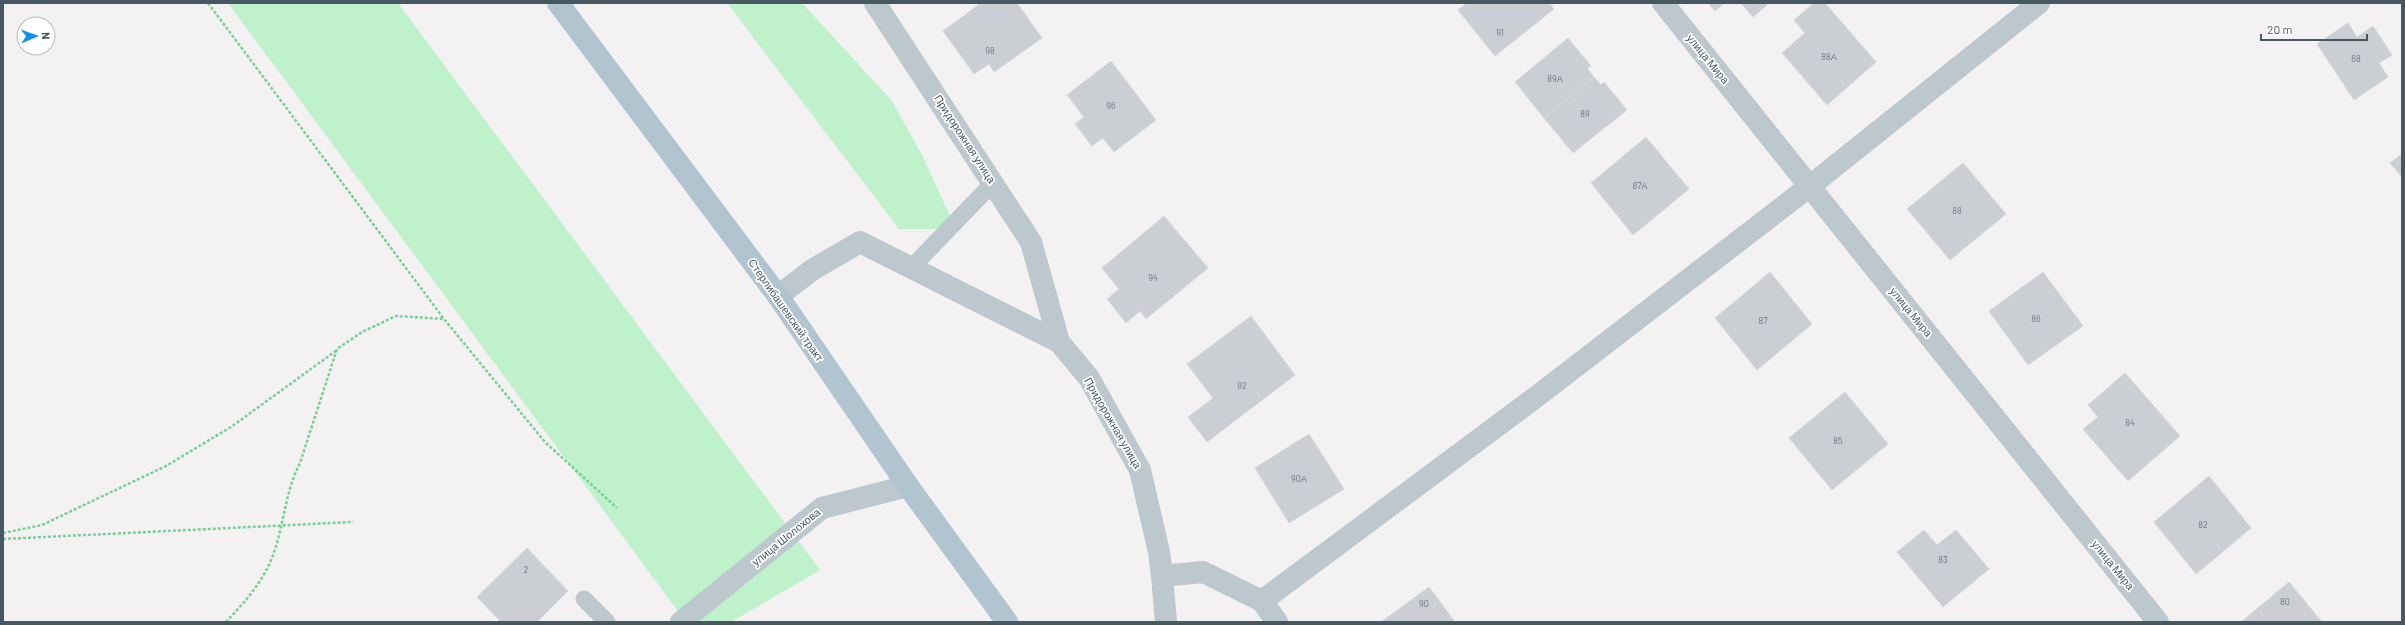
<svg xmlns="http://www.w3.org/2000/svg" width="2405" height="625" font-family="Barlow,sans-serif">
<rect width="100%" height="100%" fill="#f3f1f1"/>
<!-- green -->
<path fill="#bff1cb" d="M 228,3 L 398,3 L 820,570 L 731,622 L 686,622 Z
M 727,3 L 802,3 L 892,101 L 923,157 L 956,229 L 899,229 Z"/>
<!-- building -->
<path fill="#cbcfd4" stroke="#d5d8dd" d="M 981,3 L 1017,3 L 1042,38 L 994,72 L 989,64 L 974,74 L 943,31 Z
M 1467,3 L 1549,3 L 1554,9 L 1495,56 L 1458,10 Z
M 1708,3 L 1724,3 L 1715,11 Z
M 1741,3 L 1769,3 L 1753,17 Z
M 1814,3 L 1825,3 L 1876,62 L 1827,105 L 1782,53 L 1805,33 L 1794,20 Z
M 2348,23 L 2357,37 L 2373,26 L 2392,55 L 2379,63 L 2388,77 L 2354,100 L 2317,44 Z
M 1568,38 L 1591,66 L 1587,68 L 1594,77 L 1544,118 L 1515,82 Z
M 1111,61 L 1156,120 L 1114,152 L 1103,138 L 1092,146 L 1075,124 L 1084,117 L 1067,95 Z
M 1594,77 L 1601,85 L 1604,82 L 1627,110 L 1573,153 L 1544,118 Z
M 1646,137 L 1689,189 L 1633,235 L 1591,183 Z
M 2402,154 L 2402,177 L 2390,163 Z
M 1963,163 L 2006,214 L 1950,260 L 1907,209 Z
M 1164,216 L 1208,268 L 1146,319 L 1140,311 L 1126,323 L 1107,299 L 1119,289 L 1102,268 Z
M 1770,272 L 1812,324 L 1757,370 L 1715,318 Z
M 2043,272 L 2083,326 L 2028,365 L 1989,311 Z
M 1251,316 L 1295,375 L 1207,442 L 1188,417 L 1213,398 L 1187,364 Z
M 2125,373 L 2180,436 L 2128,481 L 2083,429 L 2098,417 L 2088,405 Z
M 1845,392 L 1888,444 L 1832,490 L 1789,438 Z
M 1309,434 L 1344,489 L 1289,523 L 1255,468 Z
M 2209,476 L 2251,528 L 2196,574 L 2154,522 Z
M 1924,530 L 1937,545 L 1956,530 L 1989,569 L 1943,607 L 1897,552 Z
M 527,548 L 568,591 L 537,622 L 501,622 L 477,597 Z
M 2289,582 L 2322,622 L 2241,622 Z
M 1429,587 L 1455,622 L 1381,622 Z"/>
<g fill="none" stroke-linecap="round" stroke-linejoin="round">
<!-- path -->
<path stroke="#75d197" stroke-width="2.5" stroke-dasharray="3 2" stroke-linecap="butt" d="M 208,3 L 444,319 L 545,442 L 617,508
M 3,533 L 42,525 L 166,466 L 231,427 L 337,350
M 3,539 L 353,522
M 226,622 C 243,604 262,583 271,560 C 284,529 284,494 300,463 L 337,349 L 362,332 L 396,316 L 444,319"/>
<!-- service -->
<path stroke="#bcc8ce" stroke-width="17" d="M 912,267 L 994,182
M 584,599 L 607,622"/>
<!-- minor -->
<path stroke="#bcc8ce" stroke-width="22" d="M 875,3 L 1031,242 L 1059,342 L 1089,378 L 1140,470 L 1159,552 L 1162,576 L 1203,572 L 1262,601 L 1277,622
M 1663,3 L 2158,622
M 778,296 L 812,270 L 860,242 L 1059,342
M 1162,576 L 1166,622
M 1262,601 L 1536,397 L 1810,186 L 2039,3"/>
<!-- tertiary -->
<path stroke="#bcc8ce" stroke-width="22" d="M 681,622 L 822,508 L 908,486"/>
<!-- primary -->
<path stroke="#b0c5d0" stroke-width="22" d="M 558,3 L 778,296 L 908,486 L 1007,622"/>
</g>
<g text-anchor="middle" stroke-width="3.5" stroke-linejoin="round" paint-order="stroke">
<!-- number labels -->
<g font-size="9" fill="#69767d">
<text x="1500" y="36">91</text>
<text x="990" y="54">98</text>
<text x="1829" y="60">88А</text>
<text x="2356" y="62">68</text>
<text x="1555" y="82">89А</text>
<text x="1111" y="109">96</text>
<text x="1585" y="117">89</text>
<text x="1640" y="189">87А</text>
<text x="1957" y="214">88</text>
<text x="1153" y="281">94</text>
<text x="2036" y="322">86</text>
<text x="1763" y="324">87</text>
<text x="1242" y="389">92</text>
<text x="2130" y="426">84</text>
<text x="1838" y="444">85</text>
<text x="1299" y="482">90А</text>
<text x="2203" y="528">82</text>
<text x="1943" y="563">83</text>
<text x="526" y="573">2</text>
<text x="2285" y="605">80</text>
<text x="1424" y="607">90</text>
</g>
<!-- street labels -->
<g font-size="11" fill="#485860" stroke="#fff">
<text transform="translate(1708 59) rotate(51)" y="4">улица Мира</text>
<text transform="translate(965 139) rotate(57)" y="4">Придорожная улица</text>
<text transform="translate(786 310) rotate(55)" y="4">Стерлибашевский тракт</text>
<text transform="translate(1911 312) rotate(51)" y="4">улица Мира</text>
<text transform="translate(1113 423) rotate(60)" y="4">Придорожная улица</text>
<text transform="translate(786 537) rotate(-39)" y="4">улица Шолохова</text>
<text transform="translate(2113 565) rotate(51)" y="4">улица Мира</text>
</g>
</g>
<!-- border -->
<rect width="2405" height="625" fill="none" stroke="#485860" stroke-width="8"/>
<!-- north arrow -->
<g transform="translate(36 36) rotate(88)"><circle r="19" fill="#ffffff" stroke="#b6bcbf"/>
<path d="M0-3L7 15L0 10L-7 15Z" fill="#1290ec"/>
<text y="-6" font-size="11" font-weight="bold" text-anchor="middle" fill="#485860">N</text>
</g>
<!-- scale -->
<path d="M2261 34v6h106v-6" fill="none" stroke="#485860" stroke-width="2"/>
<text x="2267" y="34" font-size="12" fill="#485860" stroke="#ffffff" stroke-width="3" paint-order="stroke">20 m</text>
</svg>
